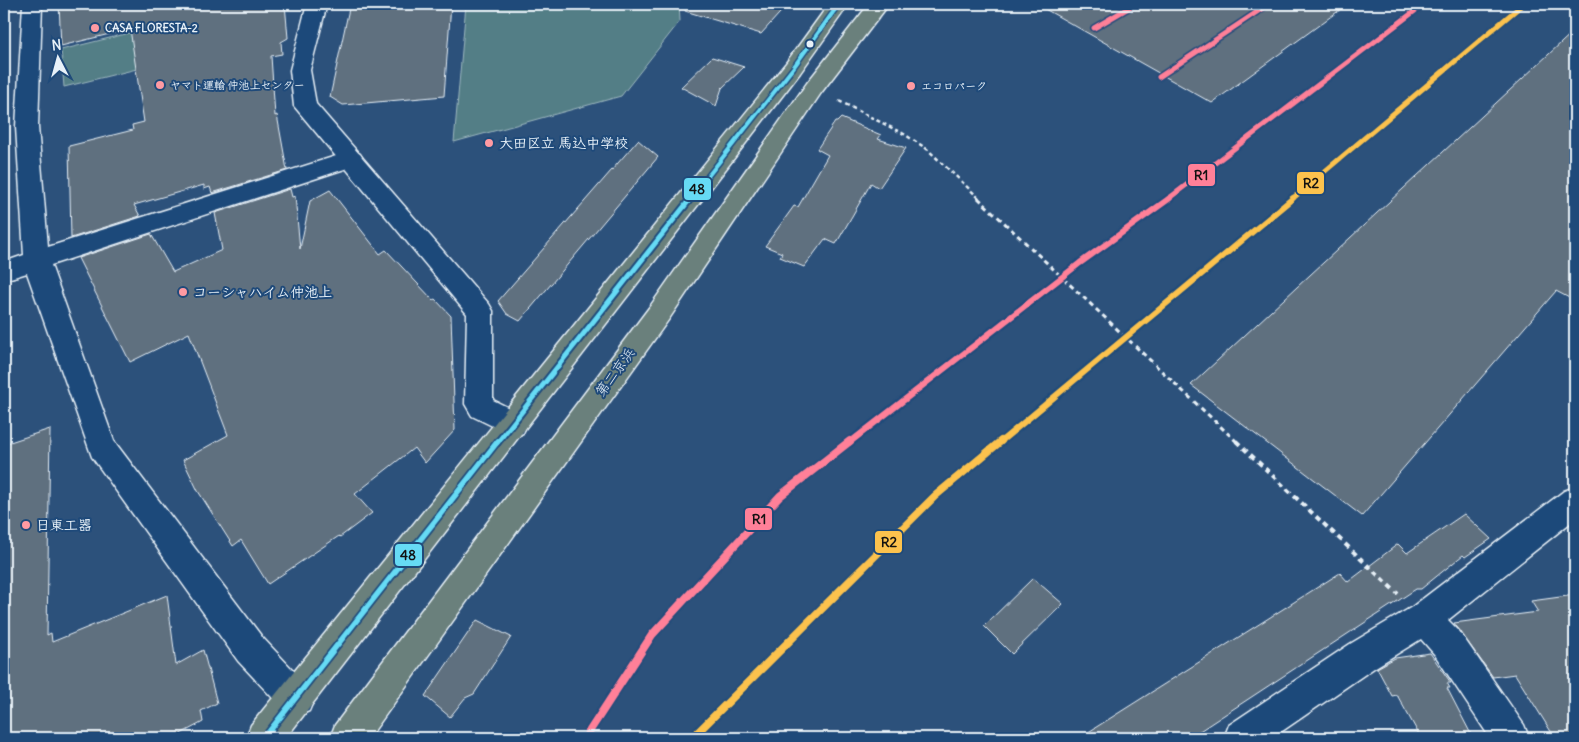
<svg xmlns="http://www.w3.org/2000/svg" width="1579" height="742" font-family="Delius,'Klee One',sans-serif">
<rect width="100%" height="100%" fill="#2c517b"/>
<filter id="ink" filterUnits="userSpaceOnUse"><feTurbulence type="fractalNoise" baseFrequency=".02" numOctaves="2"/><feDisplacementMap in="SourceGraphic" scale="10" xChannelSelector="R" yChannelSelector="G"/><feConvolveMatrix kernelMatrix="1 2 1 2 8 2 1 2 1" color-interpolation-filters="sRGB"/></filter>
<g filter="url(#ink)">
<!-- green -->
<path fill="#537e86" stroke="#9eb8bf" d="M 466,4 L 679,4 L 680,21 L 621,96 L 454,142 Z
M 174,22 L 181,58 L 64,87 L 61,50 Z"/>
<!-- building -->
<path fill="#5e6f7f" stroke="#e8f1f8" d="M 59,4 L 285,4 L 288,38 L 281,42 L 282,54 L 271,56 L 275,116 L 277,115 L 287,170 L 212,193 L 210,187 L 204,189 L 204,185 L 134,205 L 140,216 L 71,238 L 69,146 L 133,130 L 132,125 L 144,122 L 130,29 L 61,46 Z
M 350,4 L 451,4 L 444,96 L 343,105 L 330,97 Z
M 686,4 L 788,4 L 761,34 L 685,11 Z
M 1036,4 L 1348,4 L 1212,103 Z
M 1575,30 L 1575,301 L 1556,291 L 1362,516 L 1191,385 Z
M 712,57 L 744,67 L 722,88 L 716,106 L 681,87 Z
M 841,118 L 881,135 L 878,139 L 906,148 L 879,188 L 871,183 L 836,244 L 825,239 L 804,267 L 780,257 L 782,253 L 765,246 L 794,206 L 798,207 L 828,155 L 817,149 L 835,122 L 837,122 Z
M 638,140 L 658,157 L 520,321 L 507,314 L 498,301 Z
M 290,189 L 292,197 L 295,196 L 300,249 L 310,201 L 330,190 L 380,254 L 386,250 L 433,300 L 435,299 L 451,316 L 455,430 L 425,463 L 414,448 L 355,494 L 372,513 L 340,537 L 339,536 L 268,584 L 241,540 L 233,546 L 198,491 L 183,460 L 228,435 L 189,333 L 130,362 L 78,258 L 151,234 L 173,272 L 222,250 L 215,213 Z
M 50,429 L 47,635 L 51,633 L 52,642 L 167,595 L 176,665 L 203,650 L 217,703 L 201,711 L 203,722 L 173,738 L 4,738 L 4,444 Z
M 1464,514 L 1491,539 L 1465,557 L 1463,555 L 1421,589 L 1416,589 L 1189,738 L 1079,738 L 1340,573 L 1348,582 L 1398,544 L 1407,553 Z
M 1033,578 L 1063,604 L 1012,654 L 984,626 Z
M 1575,595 L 1575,738 L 1555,738 L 1515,674 L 1493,677 L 1454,623 L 1538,612 L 1531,601 Z
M 477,620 L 511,637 L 474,694 L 465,698 L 450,717 L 425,696 Z
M 1430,653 L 1451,683 L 1447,683 L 1450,688 L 1447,688 L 1473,738 L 1421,738 L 1397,695 L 1392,696 L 1377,668 L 1395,658 Z"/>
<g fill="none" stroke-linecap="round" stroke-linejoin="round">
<defs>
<path id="street" d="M 23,4 L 42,4 L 38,127 L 48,247 L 352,151 L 360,154 L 363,159 L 360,164 L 51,265 L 114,441 L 262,637 L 309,687 L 314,699 L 309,711 L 297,716 L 285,711 L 238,661 L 92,457 L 27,273 L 4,280 L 4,262 L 24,255 L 16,127 Z
M 1575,487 L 1575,519 L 1448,620 L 1459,631 L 1524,725 L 1529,738 L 1490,738 L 1435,655 L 1421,639 L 1374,668 L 1272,738 L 1224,738 L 1229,725 L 1350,644 L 1412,607 L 1564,491 Z"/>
<path id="secondary" d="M 307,4 L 327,4 L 310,70 L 316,104 L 489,304 L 493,311 L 493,400 L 523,415 L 527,424 L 523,433 L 513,436 L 472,416 L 465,404 L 467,314 L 294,106 L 290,70 Z"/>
<path id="highway" d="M 829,4 L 849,4 L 800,73 L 286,738 L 246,738 L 251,725 L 786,63 Z
M 869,4 L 889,4 L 821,93 L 669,319 L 369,738 L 330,738 L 335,725 L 651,305 L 807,83 Z"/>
</defs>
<!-- street casing -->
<use href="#street" stroke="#e8f1f8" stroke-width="3"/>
<!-- secondary casing -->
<use href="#secondary" stroke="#e8f1f8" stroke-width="3"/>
<!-- highway casing -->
<use href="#highway" stroke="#e8f1f8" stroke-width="3"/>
<!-- path-far2 -->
<path stroke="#e8f1f8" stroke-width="2.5" stroke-dasharray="4 3" stroke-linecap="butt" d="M 839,101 L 904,134 L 927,149 L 980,199"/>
<!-- path-far1 -->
<path stroke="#e8f1f8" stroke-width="3" stroke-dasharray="5 4" stroke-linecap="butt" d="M 978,198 L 1238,443"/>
<!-- path -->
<path stroke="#e8f1f8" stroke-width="4" stroke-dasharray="5.5 4.5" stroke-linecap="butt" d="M 1236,441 L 1398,594"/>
<!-- street -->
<use href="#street" fill="#1f4a7a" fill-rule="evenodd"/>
<!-- secondary -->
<use href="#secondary" fill="#1f4a7a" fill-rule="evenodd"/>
<!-- highway -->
<use href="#highway" fill="#6a807c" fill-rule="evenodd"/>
<defs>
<path id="bus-1-far2" d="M 690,199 L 793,68 L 839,4"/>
<path id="bus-1-far1" d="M 497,443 L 691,198"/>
<path id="bus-1" d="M 264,738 L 498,441"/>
</defs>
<!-- bus-1-far2 casing -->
<use href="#bus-1-far2" stroke="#1f4a7a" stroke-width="7"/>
<!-- bus-1-far1 casing -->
<use href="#bus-1-far1" stroke="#1f4a7a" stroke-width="9"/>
<!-- bus-1 casing -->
<use href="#bus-1" stroke="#1f4a7a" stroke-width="9"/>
<!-- bus-1-far2 -->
<use href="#bus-1-far2" stroke="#66dbf5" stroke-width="4"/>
<!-- bus-1-far1 -->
<use href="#bus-1-far1" stroke="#66dbf5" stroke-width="5"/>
<!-- bus-1 -->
<use href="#bus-1" stroke="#66dbf5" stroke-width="5.5"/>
<defs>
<path id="rail-1-far2" d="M 1094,28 L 1135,4
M 1159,77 L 1269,4
M 1168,199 L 1424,4"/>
<path id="rail-1-far1" d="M 849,443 L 1080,263 L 1170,198"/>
<path id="rail-1" d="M 585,738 L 652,635 L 780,496 L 850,441"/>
<path id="rail-2-far2" d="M 1292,199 L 1523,4"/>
<path id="rail-2-far1" d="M 999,443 L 1293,198"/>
<path id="rail-2" d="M 692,738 L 935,496 L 1001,441"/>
</defs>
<!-- rail-1-far2 casing -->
<use href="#rail-1-far2" stroke="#1f4a7a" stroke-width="8"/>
<!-- rail-1-far1 casing -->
<use href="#rail-1-far1" stroke="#1f4a7a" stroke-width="10"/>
<!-- rail-1 casing -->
<use href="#rail-1" stroke="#1f4a7a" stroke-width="11"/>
<!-- rail-2-far2 casing -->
<use href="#rail-2-far2" stroke="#1f4a7a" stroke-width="8"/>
<!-- rail-2-far1 casing -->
<use href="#rail-2-far1" stroke="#1f4a7a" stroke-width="10"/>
<!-- rail-2 casing -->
<use href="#rail-2" stroke="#1f4a7a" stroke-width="11"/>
<!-- rail-1-far2 -->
<use href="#rail-1-far2" stroke="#ff8098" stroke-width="5"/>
<!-- rail-1-far1 -->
<use href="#rail-1-far1" stroke="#ff8098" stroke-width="6"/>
<!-- rail-1 -->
<use href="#rail-1" stroke="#ff8098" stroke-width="8"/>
<!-- rail-2-far2 -->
<use href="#rail-2-far2" stroke="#fcc24d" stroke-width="5"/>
<!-- rail-2-far1 -->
<use href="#rail-2-far1" stroke="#fcc24d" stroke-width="6"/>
<!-- rail-2 -->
<use href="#rail-2" stroke="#fcc24d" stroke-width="8"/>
</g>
</g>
<!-- markers -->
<g fill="#ff9aa2" stroke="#1f4a7a" stroke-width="2">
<circle cx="95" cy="28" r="5"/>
<circle cx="160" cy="85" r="5"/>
<circle cx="911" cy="86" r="5"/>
<circle cx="489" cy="143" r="5"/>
<circle cx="183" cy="292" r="5"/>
<circle cx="26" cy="525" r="5"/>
</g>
<circle fill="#e8f1f8" stroke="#1f4a7a" stroke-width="2" cx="810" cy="44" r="4.5"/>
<g text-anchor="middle" stroke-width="4" stroke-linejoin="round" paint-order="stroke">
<!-- far-poi labels -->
<g font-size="11" font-weight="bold" fill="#e8f1f8" stroke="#1f4a7a" text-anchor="start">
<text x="105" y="32">CASA FLORESTA-2</text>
<text x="170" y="89">ヤマト運輸 仲池上センター</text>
<text x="921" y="90">エコロパーク</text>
</g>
<!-- poi labels -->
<g font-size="14" font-weight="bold" fill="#e8f1f8" stroke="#1f4a7a" text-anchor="start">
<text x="499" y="148">大田区立 馬込中学校</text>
<text x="193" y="297">コーシャハイム仲池上</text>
<text x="36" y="530">日東工器</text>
</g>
<!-- street labels -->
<g font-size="14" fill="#e8f1f8" stroke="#1f4a7a">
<text transform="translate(615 372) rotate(-54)" y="5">第二京浜</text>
</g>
</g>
<g stroke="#1f4a7a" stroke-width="2">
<rect x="1187" y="163" width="29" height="24" rx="5" fill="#ff8098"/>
<rect x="1296" y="171" width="29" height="24" rx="5" fill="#fcc24d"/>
<rect x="683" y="177" width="29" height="24" rx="5" fill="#66dbf5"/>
<rect x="744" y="507" width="29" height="24" rx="5" fill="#ff8098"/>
<rect x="874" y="530" width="29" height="24" rx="5" fill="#fcc24d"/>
<rect x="394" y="543" width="29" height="24" rx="5" fill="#66dbf5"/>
</g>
<g font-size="14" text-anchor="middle" font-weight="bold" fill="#111">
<text x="1201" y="180">R1</text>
<text x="1311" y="188">R2</text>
<text x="697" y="194">48</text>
<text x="759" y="524">R1</text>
<text x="889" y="547">R2</text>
<text x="408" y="560">48</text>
</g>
<!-- margin -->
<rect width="1579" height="742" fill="none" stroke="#1f4a7a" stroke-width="20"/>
<rect x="10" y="10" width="1559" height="722" fill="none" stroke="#e8f1f8" stroke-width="2" filter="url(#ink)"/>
<!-- north arrow -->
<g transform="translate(58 58) rotate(354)" stroke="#1f4a7a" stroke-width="4" paint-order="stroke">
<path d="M0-4L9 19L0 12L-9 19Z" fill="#e8f1f8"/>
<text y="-8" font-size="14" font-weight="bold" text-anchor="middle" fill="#e8f1f8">N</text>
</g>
</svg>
